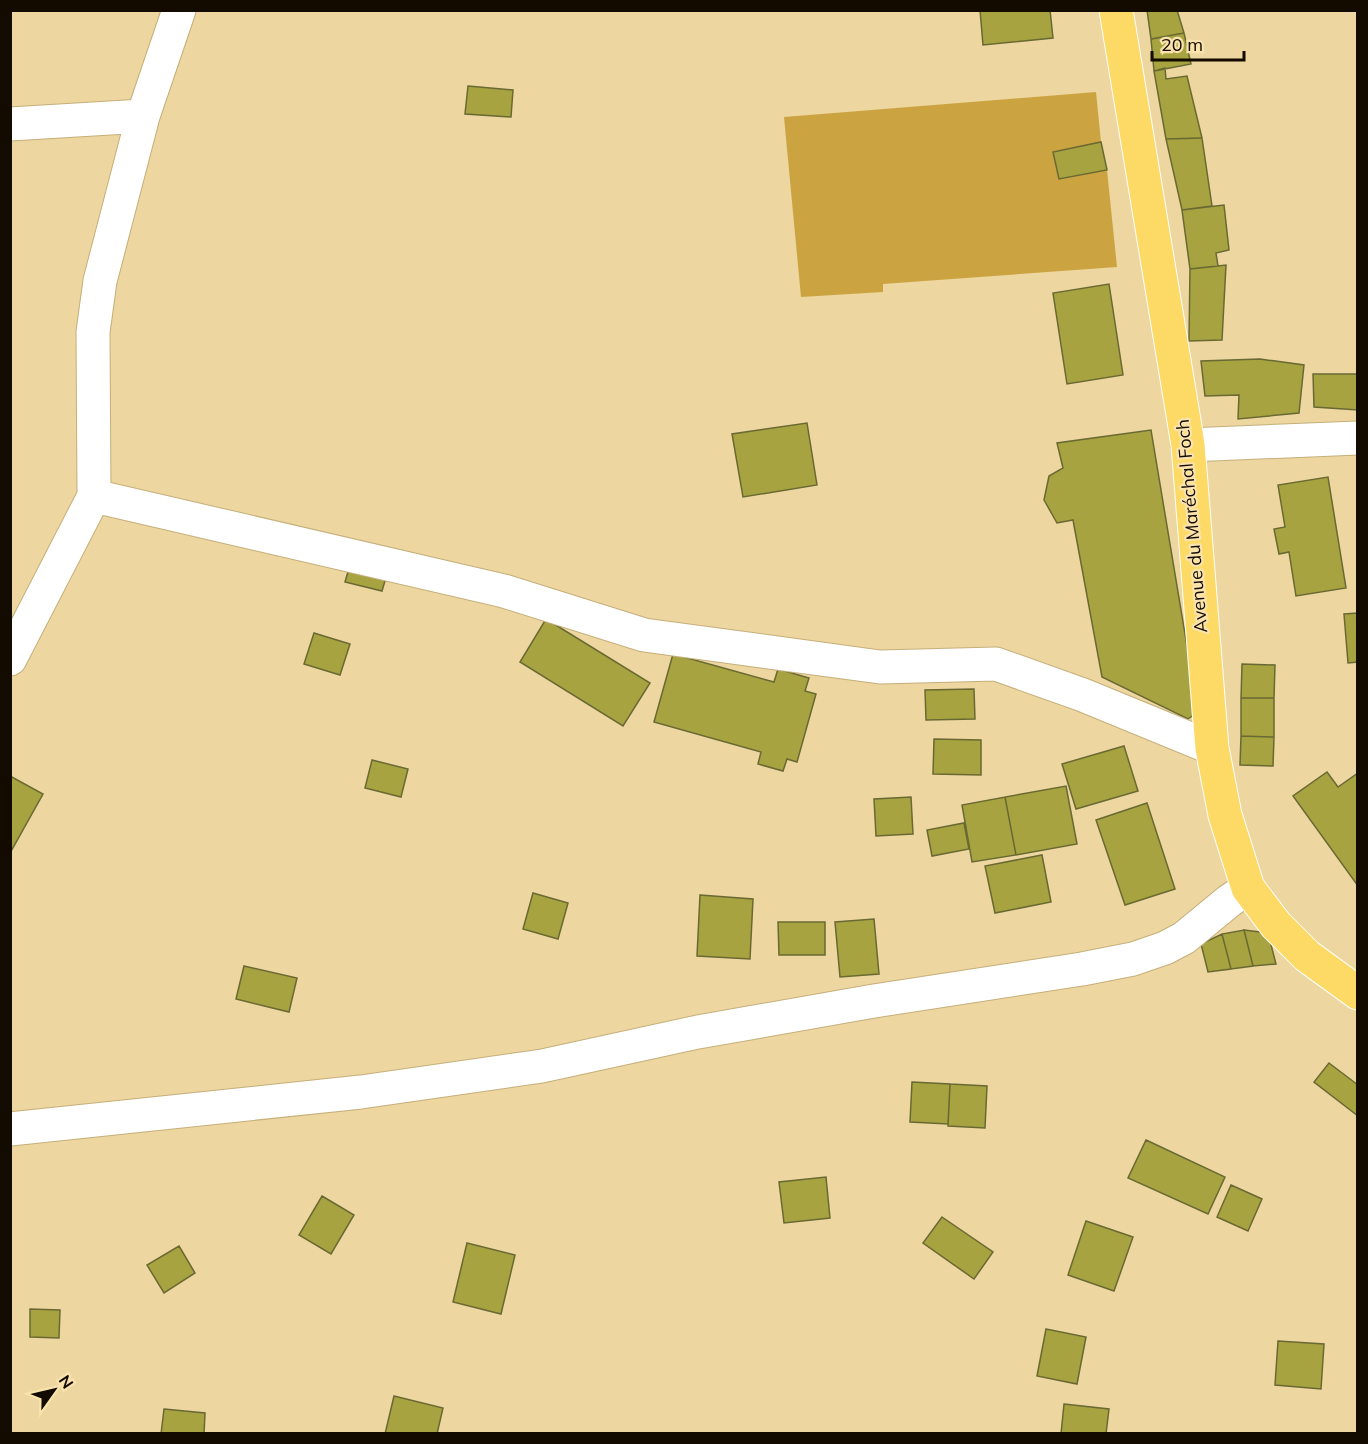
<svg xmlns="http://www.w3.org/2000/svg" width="1368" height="1444" font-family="Mulish,sans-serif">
<rect width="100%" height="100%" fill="#edd6a0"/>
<!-- green -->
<path fill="#cba441" d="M 1096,92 L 1101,142 L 1107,170 L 1117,267 L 883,284 L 883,292 L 801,297 L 784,117 Z"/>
<!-- building -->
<path fill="#a6a340" stroke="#6a6933" stroke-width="1.5" d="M 980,10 L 1050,10 L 1053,38 L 983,45 Z
M 1147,10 L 1177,10 L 1184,33 L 1151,39 Z
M 1184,33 L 1191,64 L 1154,71 L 1151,39 Z
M 1165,68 L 1166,79 L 1187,76 L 1202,138 L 1166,139 L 1154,71 Z
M 468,86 L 513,90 L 511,117 L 465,114 Z
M 1202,138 L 1212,206 L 1182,210 L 1166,139 Z
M 1101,142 L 1107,170 L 1059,179 L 1053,152 Z
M 1224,205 L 1229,250 L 1216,253 L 1218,266 L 1190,269 L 1182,210 Z
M 1226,265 L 1222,340 L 1189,341 L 1190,269 Z
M 1109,284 L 1123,375 L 1067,384 L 1053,293 Z
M 1260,359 L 1304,365 L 1299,413 L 1238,419 L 1239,395 L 1205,396 L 1201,361 Z
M 1313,374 L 1358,374 L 1358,410 L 1314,407 Z
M 807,423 L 817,485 L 743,497 L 732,434 Z
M 1151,430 L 1198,712 L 1188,719 L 1102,677 L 1073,520 L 1057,523 L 1044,500 L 1049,476 L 1063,468 L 1057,443 Z
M 1328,477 L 1346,588 L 1296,596 L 1289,552 L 1279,554 L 1274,529 L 1285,527 L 1278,485 Z
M 350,565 L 387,574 L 382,591 L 345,582 Z
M 1358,613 L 1358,662 L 1348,663 L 1344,614 Z
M 546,619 L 650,683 L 623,726 L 520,662 Z
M 314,633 L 350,644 L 340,675 L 304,664 Z
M 673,654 L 774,682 L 778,669 L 809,678 L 805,691 L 816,694 L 797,762 L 787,759 L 783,771 L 758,764 L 761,752 L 654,722 Z
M 1242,664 L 1275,665 L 1274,698 L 1241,698 Z
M 974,689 L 975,719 L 926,720 L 925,690 Z
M 1241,698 L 1274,698 L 1274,737 L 1241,736 Z
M 1241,736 L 1274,737 L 1273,766 L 1240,765 Z
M 934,739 L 981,740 L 981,775 L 933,774 Z
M 1124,746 L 1138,791 L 1076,809 L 1062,764 Z
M 372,760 L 408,769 L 401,797 L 365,788 Z
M 1327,772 L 1338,787 L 1358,773 L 1358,886 L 1293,796 Z
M 10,776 L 43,794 L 10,853 Z
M 1066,786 L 1077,844 L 1016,855 L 1005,797 Z
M 911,797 L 913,834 L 876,836 L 874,799 Z
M 1005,797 L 1016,855 L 972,862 L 962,805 Z
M 1147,803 L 1175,889 L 1125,905 L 1096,820 Z
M 964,823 L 969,849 L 932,856 L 927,830 Z
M 1042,855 L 1051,902 L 995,913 L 985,866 Z
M 533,893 L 568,903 L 558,939 L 523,929 Z
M 700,895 L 753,899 L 750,959 L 697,956 Z
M 874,919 L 879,974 L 840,977 L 835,922 Z
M 778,922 L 825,922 L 825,955 L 779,955 Z
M 1244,930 L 1268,933 L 1276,964 L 1253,966 Z
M 1244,930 L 1253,966 L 1231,969 L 1222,934 Z
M 1222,934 L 1231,969 L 1208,972 L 1201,944 Z
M 244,966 L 297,978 L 289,1012 L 236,999 Z
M 1329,1063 L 1358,1085 L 1358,1116 L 1314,1082 Z
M 912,1082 L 950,1084 L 948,1124 L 910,1122 Z
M 950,1084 L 987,1086 L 985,1128 L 948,1126 Z
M 1146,1140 L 1225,1177 L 1208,1214 L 1128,1178 Z
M 826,1177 L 830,1218 L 784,1223 L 779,1182 Z
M 1231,1185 L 1262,1199 L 1248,1231 L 1217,1217 Z
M 322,1196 L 354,1215 L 331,1254 L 299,1235 Z
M 942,1217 L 993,1252 L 974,1279 L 923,1243 Z
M 1086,1221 L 1133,1237 L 1114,1291 L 1068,1275 Z
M 467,1243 L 515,1255 L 501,1314 L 453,1302 Z
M 179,1246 L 195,1273 L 164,1293 L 147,1265 Z
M 30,1309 L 60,1310 L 59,1338 L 30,1337 Z
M 1046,1329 L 1086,1337 L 1077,1384 L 1037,1376 Z
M 1278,1341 L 1324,1344 L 1321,1389 L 1275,1385 Z
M 394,1396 L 443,1408 L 437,1434 L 385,1434 Z
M 1064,1404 L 1109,1409 L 1106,1434 L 1061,1434 Z
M 164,1409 L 205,1413 L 204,1434 L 161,1434 Z"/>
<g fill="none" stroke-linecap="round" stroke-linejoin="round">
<defs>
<path id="minor" d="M 10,124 L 143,116
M 1188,445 L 1358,438
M 94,496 L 504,591 L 644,635 L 880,667 L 996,664 L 1083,695 L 1212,748
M 10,659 L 94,496 L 93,332 L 100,281 L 143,116 L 179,10
M 10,1129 L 361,1092 L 542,1066 L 698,1032 L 874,1001 L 1082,969 L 1133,959 L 1165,948 L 1184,938 L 1229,901 L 1248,888"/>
<path id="major" d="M 1116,10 L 1188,445 L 1212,748 L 1225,815 L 1248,888 L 1276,925 L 1307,956 L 1358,993"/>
</defs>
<!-- minor casing -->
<use href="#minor" stroke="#c5af7a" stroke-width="35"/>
<!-- major casing -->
<use href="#major" stroke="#fff" stroke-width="35"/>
<!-- minor -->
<use href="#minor" stroke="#fff" stroke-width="33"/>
<!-- major -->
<use href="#major" stroke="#fdda66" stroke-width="33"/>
</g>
<g text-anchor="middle" stroke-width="4.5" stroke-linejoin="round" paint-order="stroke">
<!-- street labels -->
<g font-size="18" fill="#130b00" stroke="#fae3ac">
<text transform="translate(1192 526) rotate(-95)" y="6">Avenue du Maréchal Foch</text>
</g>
</g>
<!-- border -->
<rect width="1368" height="1444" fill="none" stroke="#130b00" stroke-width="24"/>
<!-- north arrow -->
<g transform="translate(54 1390) rotate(56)" stroke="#fae3ac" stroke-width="4.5" paint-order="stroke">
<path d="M0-4.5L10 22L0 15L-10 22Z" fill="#130b00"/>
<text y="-9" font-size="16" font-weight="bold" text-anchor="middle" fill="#130b00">N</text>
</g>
<!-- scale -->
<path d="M1152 51v9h92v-9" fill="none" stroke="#130b00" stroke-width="3"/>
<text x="1161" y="51" font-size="18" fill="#130b00" stroke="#fae3ac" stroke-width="4.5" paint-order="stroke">20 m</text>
</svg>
